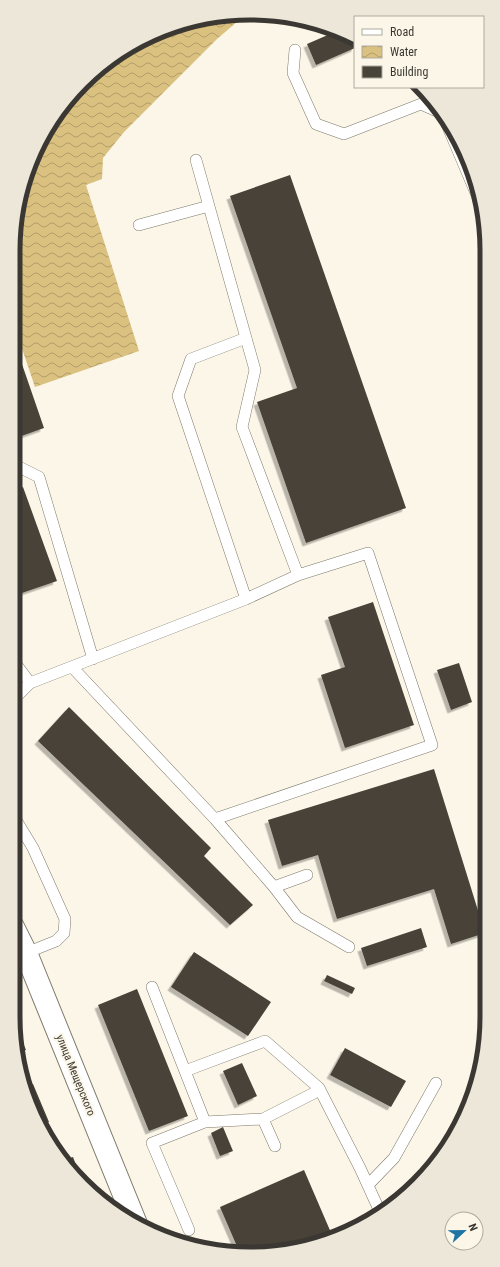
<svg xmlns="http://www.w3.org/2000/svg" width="500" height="1267" font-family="'Roboto Condensed',sans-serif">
<defs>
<pattern id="water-waves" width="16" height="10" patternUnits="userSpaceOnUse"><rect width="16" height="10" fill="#dac17f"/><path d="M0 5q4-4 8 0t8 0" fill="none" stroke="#b29e69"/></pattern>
<filter id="shadow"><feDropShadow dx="-3.5" dy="3.5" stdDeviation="0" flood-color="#0004"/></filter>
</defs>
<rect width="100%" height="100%" fill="#fbf6e7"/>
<!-- water -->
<path fill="url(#water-waves)" d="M 234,14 L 245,15 L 217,39 L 124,132 L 103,158 L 102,179 L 86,185 L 139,351 L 35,387 L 13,322 L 13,250 L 26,174 L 72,94 L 145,38 Z"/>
<!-- building -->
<path fill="#484338" filter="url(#shadow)" d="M 337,31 L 355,40 L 355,48 L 316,65 L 307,44 Z
M 290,175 L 406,508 L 306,543 L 257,402 L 297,388 L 230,196 Z
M 13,338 L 44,428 L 13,439 Z
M 23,487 L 57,581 L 19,594 L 13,578 L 13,491 Z
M 373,602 L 414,725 L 345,748 L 321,675 L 345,667 L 328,617 Z
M 459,663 L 472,702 L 451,710 L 437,670 Z
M 69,707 L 211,848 L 204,856 L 253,905 L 230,925 L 38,741 Z
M 434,769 L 485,933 L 451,944 L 434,889 L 337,919 L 318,855 L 282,866 L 268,820 Z
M 421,928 L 427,947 L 367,966 L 361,948 Z
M 194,952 L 271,1002 L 248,1036 L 171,987 Z
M 327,975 L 355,988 L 352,994 L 324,981 Z
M 137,989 L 188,1116 L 149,1131 L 98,1005 Z
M 13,1019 L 26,1050 L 19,1052 L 16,1032 Z
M 345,1048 L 406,1081 L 391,1107 L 330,1075 Z
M 242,1063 L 257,1096 L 238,1105 L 223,1071 Z
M 33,1084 L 49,1122 L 43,1124 L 26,1093 L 25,1087 Z
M 223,1127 L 233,1151 L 220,1156 L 211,1133 Z
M 73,1157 L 82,1181 L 72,1173 L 64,1160 Z
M 304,1170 L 332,1235 L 296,1249 L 239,1251 L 220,1207 Z"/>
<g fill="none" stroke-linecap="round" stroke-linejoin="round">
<defs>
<path id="lane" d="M 295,50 L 293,73 L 316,124 L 344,134 L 421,104 L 441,113
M 445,120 L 481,205
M 196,160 L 255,370 L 242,427 L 298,575
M 139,225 L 209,206
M 246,338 L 191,359 L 178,396 L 246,599
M 13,464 L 39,477 L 93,659
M 13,660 L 30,683
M 72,667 L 215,819 L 274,887 L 297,917 L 349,947
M 13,700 L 30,683 L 246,599 L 298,575 L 368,553 L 432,745 L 215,819
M 13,815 L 33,848 L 65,919 L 64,933 L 56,941 L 26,953
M 274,887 L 307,875
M 152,987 L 205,1122
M 185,1071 L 265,1041 L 319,1088 L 314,1093 L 263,1119 L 275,1146
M 319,1088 L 360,1168 L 381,1214
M 368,1185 L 394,1158 L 436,1083
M 189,1230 L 152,1143 L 205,1122 L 263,1119"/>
<path id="street" d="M 13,927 L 26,953 L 136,1224"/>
</defs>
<!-- lane casing -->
<use href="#lane" stroke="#7e796c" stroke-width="12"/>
<!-- street casing -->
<use href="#street" stroke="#7e796c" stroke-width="24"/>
<!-- lane -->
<use href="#lane" stroke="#fff" stroke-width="11"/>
<!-- street -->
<use href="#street" stroke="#fff" stroke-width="22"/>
</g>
<g text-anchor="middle" stroke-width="4" stroke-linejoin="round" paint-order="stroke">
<!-- street labels -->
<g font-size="11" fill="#3b3833" stroke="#fbf6e7">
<text transform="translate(76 1075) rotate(68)" y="4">улица Мещерского</text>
</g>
</g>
<!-- crop -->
<path d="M0 0H500V1267H0ZM250 20H250A230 230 0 0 1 480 250V1017A230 230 0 0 1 250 1247H250A230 230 0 0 1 20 1017V250A230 230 0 0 1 250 20Z" fill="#ece7d9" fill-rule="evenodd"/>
<path fill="none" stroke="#3b3833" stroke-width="5" d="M250 20H250A230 230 0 0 1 480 250V1017A230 230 0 0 1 250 1247H250A230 230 0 0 1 20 1017V250A230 230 0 0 1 250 20Z"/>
<!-- legend -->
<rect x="354" y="16" width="130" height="72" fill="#fbf6e7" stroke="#aeaa9f"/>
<rect x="362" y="29" width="20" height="6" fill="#ffffff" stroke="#aeaa9f"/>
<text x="390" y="36" font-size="12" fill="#3b3833">Road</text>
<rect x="362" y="46" width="20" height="12" fill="url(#water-waves)" stroke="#aeaa9f"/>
<text x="390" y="56" font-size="12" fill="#3b3833">Water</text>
<rect x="362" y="66" width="20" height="12" fill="#484338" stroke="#aeaa9f"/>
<text x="390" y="76" font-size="12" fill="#3b3833">Building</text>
<!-- north arrow -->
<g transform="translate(464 1231) rotate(68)"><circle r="19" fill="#fbf6e7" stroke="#aeaa9f"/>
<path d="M0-3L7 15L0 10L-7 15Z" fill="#2074a5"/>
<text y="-6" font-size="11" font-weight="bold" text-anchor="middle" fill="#3b3833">N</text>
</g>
</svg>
